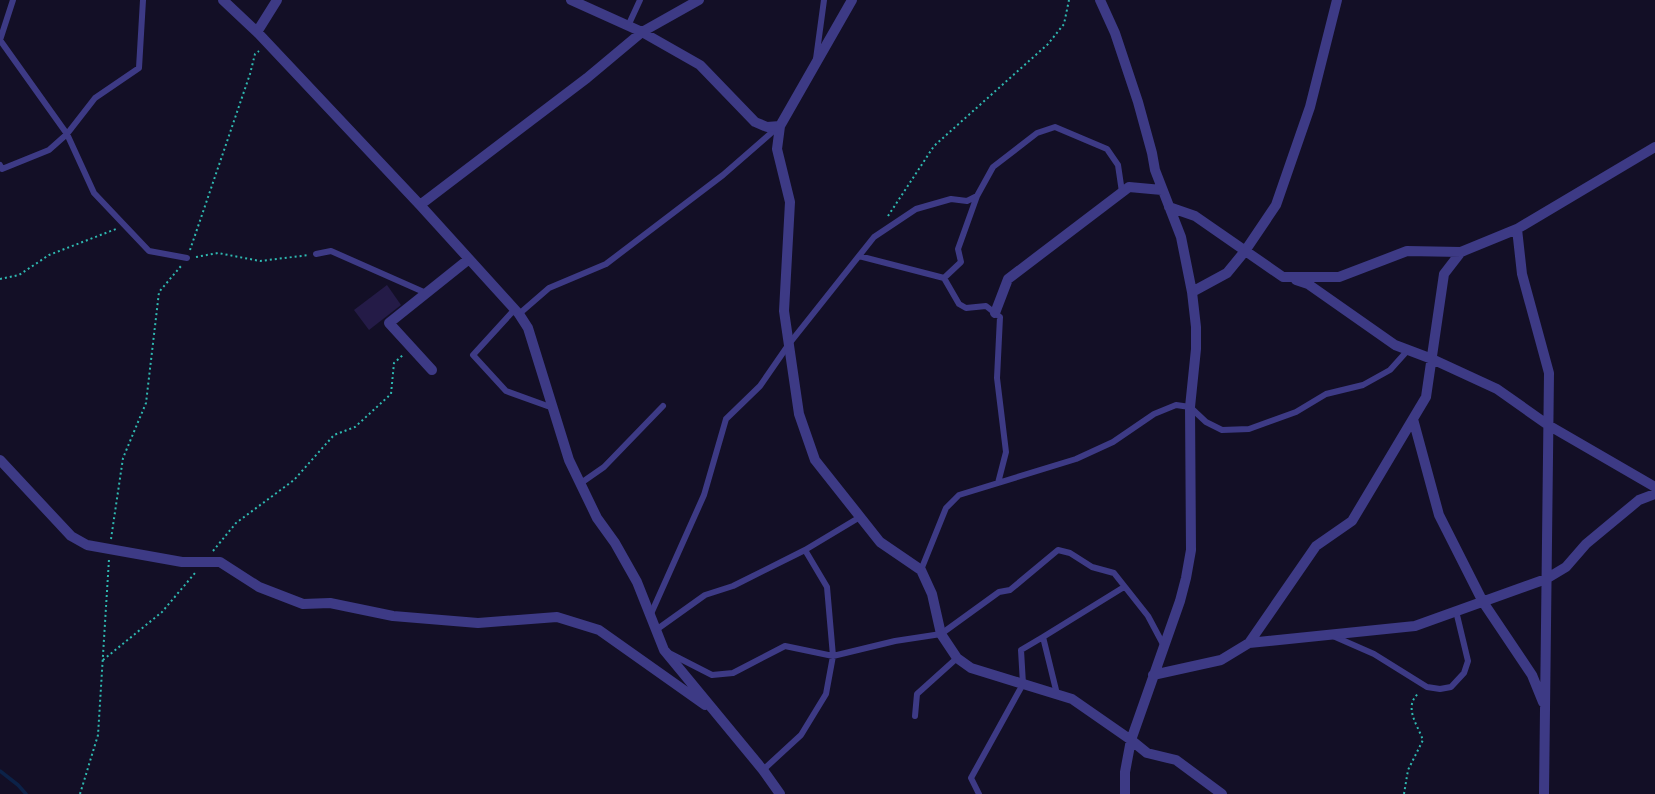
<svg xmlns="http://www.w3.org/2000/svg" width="1655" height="794" font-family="'Open Sans',sans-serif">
<rect width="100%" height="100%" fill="#130f26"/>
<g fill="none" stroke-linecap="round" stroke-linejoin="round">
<!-- stream -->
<path stroke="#0c2248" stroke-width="3.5" d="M 0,771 L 18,785 L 26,794"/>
</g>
<!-- building -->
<path fill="#241b47" d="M 387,285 L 401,305 L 369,330 L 354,310 Z"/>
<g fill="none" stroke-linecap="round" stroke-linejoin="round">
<!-- path -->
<path stroke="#2fb8b0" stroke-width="2" stroke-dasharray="2 3" stroke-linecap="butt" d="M 888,216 L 934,146 L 1048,44 L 1064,24 L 1069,0
M 190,250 L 250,74 L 255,54 L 259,51
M 196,257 L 218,253 L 260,261 L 309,255
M 0,279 L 19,275 L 49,255 L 116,229
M 111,539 L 123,458 L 146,403 L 159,292 L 181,266
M 213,551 L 236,523 L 294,480 L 334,435 L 355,427 L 391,394 L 394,363 L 403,355
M 103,660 L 162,612 L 195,573
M 80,794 L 98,735 L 109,559
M 1404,794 L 1408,770 L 1423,740 C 1417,724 1403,706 1419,693"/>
<!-- service -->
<path stroke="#3d3a85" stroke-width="6" d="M 628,26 L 640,0
M 0,40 L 67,134 L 94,193 L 149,251 L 187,258
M 0,40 L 13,0
M 816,59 L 824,0
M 0,165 L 2,169 L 49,150 L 67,134 L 95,98 L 139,68 L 143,0
M 316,254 L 331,251 L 426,293
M 859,256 L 944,278 L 961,262 L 958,249 L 977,196
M 944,278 L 959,304 L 966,308 L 986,306 L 1000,317 L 997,378 L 1006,452 L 998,483
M 515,309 L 473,355 L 506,391 L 553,408
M 519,314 L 549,288 L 606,264 L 723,175 L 778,127
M 581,483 L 604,467 L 663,406
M 921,570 L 946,508 L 959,495 L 1076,459 L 1113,442 L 1154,414 L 1176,405 L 1190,407 L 1206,422 L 1222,430 L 1249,429 L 1296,412 L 1326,394 L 1363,385 L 1390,370 L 1408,350
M 650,616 L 704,495 L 726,419 L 760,386 L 789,344 L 874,237 L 916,209 L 951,199 L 967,201 L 977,196 L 993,167 L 1037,133 L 1055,127 L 1107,149 L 1118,165 L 1122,192
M 656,630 L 705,595 L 733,586 L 805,550 L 860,517
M 1333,636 L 1374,654 L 1427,687 L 1440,689 L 1451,687 L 1464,673 L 1468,661 L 1456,611
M 669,653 L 712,675 L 733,673 L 785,646 L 833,656 L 895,641 L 941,634 L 999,592 L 1010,590 L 1058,550 L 1070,553 L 1092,567 L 1114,573 L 1148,616 L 1164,646
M 1057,694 L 1043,637 L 1124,587
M 915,716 L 917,694 L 957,658
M 763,770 L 801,735 L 826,694 L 833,656 L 827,587 L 805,550
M 979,794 L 971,778 L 1023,684 L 1021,650 L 1043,637"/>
<!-- minor -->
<path stroke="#3d3a85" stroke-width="10" d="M 223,0 L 257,32 L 420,205 L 519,314 L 528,328 L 569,460 L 597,518 L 615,543 L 637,582 L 664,650 L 763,770 L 780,794
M 571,0 L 642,32 L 700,65 L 755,122 L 767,127 L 780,126
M 852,0 L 780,126 L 777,149 L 790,202 L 784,311 L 799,414 L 815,460 L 880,542 L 921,570 L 932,594 L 941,634 L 957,658 L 971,668 L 1072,699 L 1131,740 L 1147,753 L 1176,760 L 1222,794
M 1100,0 L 1115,33 L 1138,102 L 1152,153 L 1155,170 L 1181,237 L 1192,292 L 1196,327 L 1196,349 L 1190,407 L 1191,550 L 1186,578 L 1180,601 L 1131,740 L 1125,772 L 1125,794
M 257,32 L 277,0
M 420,205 L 587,78 L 642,32 L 699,0
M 1169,207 L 1195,216 L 1283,277 L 1339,277 L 1407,251 L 1461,252 L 1517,229 L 1655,147
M 1517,229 L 1522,274 L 1549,373 L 1544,794
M 1296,280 L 1308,284 L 1395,345 L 1432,359 L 1497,389 L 1548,425 L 1655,487
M 1192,292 L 1227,273 L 1245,251 L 1276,205 L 1310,107 L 1337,0
M 995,313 L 1008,279 L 1129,187 L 1162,190
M 432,370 L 389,323 L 469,259
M 1413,419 L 1439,515 L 1483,602 L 1532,675 L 1543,702
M 0,460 L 71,536 L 87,545 L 182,562 L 220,562 L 259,587 L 303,604 L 330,603 L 393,616 L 478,623 L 557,617 L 599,630 L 705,705
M 1249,643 L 1415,626 L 1546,579 L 1566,567 L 1586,544 L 1639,500 L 1655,494
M 1153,675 L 1221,660 L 1249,643 L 1316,546 L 1352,521 L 1426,397 L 1444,274 L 1461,252"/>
</g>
</svg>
